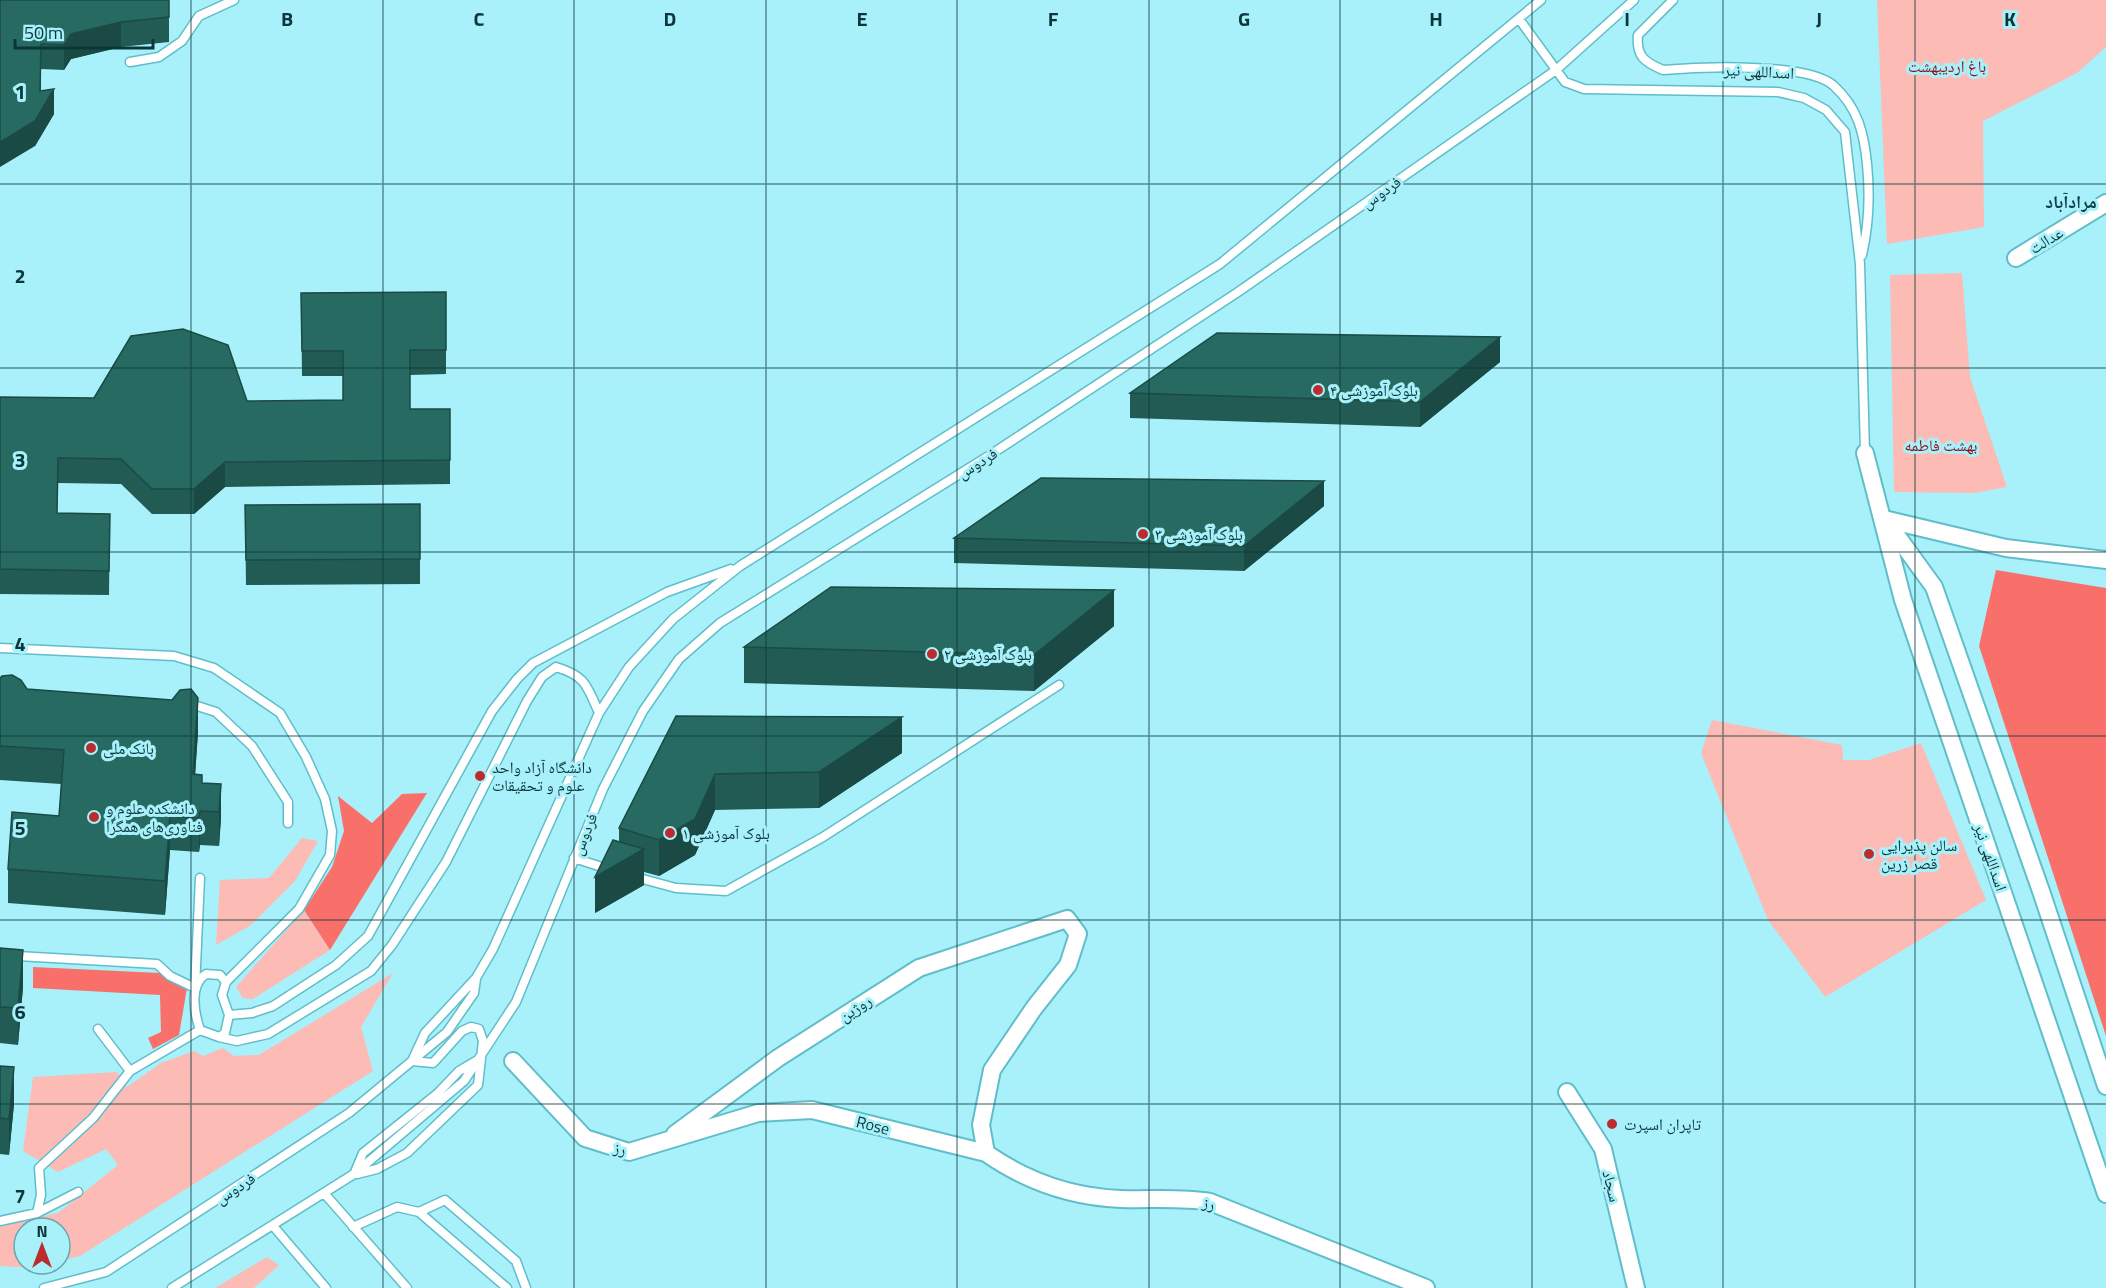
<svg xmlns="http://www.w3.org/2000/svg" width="2106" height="1288" font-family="'Titillium Web','Noto Naskh Arabic',sans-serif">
<rect width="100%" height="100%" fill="#a8f1fa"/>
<!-- green -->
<path fill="#fdbbb5" d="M 1877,0 L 2106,0 L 2106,47 L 2077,73 L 1983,121 L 1984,227 L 1887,244 Z
M 1962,273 L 1970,377 L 2007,487 L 1974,493 L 1894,492 L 1890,275 Z
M 1712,720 L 1842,745 L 1843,760 L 1869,760 L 1921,743 L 1986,900 L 1825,997 L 1768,920 L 1701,753 Z
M 302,838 L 318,841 L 295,881 L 251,925 L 216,945 L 220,880 L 269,878 Z
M 304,910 L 330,950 L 253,999 L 243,998 L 236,987 Z
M 393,973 L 361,1027 L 373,1071 L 80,1256 L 60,1261 L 60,1228 L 24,1228 L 24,1264 L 51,1264 L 36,1268 L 0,1266 L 0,1225 L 58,1213 L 118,1165 L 106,1149 L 58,1172 L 23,1151 L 33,1077 L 117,1072 L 127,1087 L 161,1063 L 194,1051 L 203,1056 L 223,1048 L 234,1056 L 259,1055 Z
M 267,1257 L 279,1265 L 254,1288 L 215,1288 Z"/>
<!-- forest -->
<path fill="#f87069" d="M 1996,570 L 2106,588 L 2106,1036 L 1979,646 Z
M 427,793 L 330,950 L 304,910 L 332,867 L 344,831 L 338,796 L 372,823 L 402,794 Z
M 33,967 L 160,973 L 187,988 L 179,1035 L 153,1049 L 148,1038 L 161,1032 L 160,995 L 33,988 Z"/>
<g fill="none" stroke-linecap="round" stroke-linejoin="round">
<defs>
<path id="service" d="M 1673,0 L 1638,35 C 1636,56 1644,62 1663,70 C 1699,67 1808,62 1834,86 C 1858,108 1864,133 1867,164 C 1870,194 1869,225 1862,255
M 1519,19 L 1565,82 L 1584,89 L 1778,92 L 1804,98 L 1826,110 L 1845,132 L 1860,264 L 1865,453
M 130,62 L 159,57 L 182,41 L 199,16 L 234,0
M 0,648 L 174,656 L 214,668 L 280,713 L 306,757 L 325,799 L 332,831 L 330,855 L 299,909 L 226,982
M 188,705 L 191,704 L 216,712 L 252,746 L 288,802 L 288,823
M 574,858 L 611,870
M 635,877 L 676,888 L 726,891 L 823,837 L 1059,685
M 0,955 L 157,964 L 170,976 L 195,988 L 200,878
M 206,974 L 220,975 L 226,982 L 222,995 L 229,1015 L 225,1033 L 219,1037 L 200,1030 C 194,1012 189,985 206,974 Z
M 229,1015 L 252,1013 L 273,1006 L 336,965 L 368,936 L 492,711 L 517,679 L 533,663 L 667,592 L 731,569
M 98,1029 L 130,1071
M 219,1037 L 237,1041 L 268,1034 L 371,971 L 392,945 L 446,862 L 527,701 L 542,677 L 556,667 C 586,676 587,686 599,713
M 412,1061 L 425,1033 L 476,978 L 493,949 L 599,713 L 629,667 L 673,619 L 740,566 L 1220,264 L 1541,0
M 355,1172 L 363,1153 L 438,1093 L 459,1071 L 476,1061
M 357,1174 L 377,1169 L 407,1153 L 478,1085 L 483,1041 L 479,1029 L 471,1027 L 462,1031 L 433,1063 L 412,1061
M 324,1193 L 407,1288
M 419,1212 L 445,1200 L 516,1261 L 526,1288
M 37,1213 L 41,1195 L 39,1168 L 93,1118 L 130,1071 L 200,1030
M 0,1221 L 37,1213 L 78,1192
M 274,1227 L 326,1288
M 353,1227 L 397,1207 L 419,1212 L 507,1288
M 44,1288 L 106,1272 L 349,1113 L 447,1032 L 474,993 L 476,979
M 172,1288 L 354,1174 L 464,1081 L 516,1002 L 603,789 L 643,711 L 679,659 L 720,623 L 987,457 L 1238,292 L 1556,70 L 1634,0"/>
<path id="minor" d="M 2016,258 L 2106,203
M 1865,453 L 1903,600 L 2106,1194
M 1884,519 L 2006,548 L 2106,560
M 1889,525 L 1934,587 L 2042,894 L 2106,1086
M 513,1061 L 585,1138 L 629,1152 L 758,1113 L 812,1110 L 986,1153 C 1026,1181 1073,1197 1121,1199 C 1151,1200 1180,1197 1210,1202 L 1426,1288
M 1567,1092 L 1603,1149 L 1636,1288
M 675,1134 L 778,1058 L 919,968 L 1067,919 L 1078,934 L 1068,965 L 1034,1008 L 992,1070 L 981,1125 L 986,1153"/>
</defs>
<!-- service casing -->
<use href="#service" stroke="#5fbec9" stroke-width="11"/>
<!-- minor casing -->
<use href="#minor" stroke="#5fbec9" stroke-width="20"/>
<!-- service -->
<use href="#service" stroke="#fff" stroke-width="8"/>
<!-- minor -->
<use href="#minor" stroke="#fff" stroke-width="16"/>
</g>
<!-- wall -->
<path fill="#225b54" d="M 0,0 L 169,17 L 169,42 L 121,47 L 71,59 L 64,70 L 41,69 L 41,91 L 54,114 L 35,146 Z
M 446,292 L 446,374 L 410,375 L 410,409 L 450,409 L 450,484 L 225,487 L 194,514 L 152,514 L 121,484 L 58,483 L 57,513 L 110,514 L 109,595 L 0,594 L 0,397 L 247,401 L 343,400 L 343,376 L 302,376 L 301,293 Z
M 1500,362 L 1420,427 L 1130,418 L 1130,393 Z
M 420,504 L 420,584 L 246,585 L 245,505 Z
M 1324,506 L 1244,571 L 954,563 L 954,538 Z
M 1114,626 L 1034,691 L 744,683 L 744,647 Z
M 0,678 L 27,689 L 198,732 L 195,774 L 202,783 L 221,784 L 221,818 L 219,846 L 200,845 L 199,852 L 170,850 L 165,915 L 8,903 L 8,869 L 59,816 L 61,784 L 0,780 Z
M 676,716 L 902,753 L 819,808 L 715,810 L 695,855 L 659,876 L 644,872 L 644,885 L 595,913 L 619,842 L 619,828 Z
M 0,948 L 23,987 L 18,1045 L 0,1043 Z
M 0,1066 L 14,1104 L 9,1155 L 0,1154 Z"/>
<!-- shaded-wall -->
<path fill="#1b4a45" d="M 121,22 L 121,47 L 71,59 L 64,70 L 64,45 L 71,34 Z
M 41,44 L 40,113 L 54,89 L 54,114 L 35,146 L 0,167 L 0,142 L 40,91 Z
M 1500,337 L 1500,362 L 1420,427 L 1420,402 Z
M 225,462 L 225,487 L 194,514 L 194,489 Z
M 1324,481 L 1324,506 L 1244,571 L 1244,546 Z
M 1114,590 L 1114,626 L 1034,691 L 1034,655 Z
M 198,698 L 198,732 L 193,808 L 193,774 Z
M 902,717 L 902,753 L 819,808 L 819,772 Z
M 715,774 L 715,810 L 695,855 L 659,876 L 659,840 Z
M 221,784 L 221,818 L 219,846 L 219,812 Z
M 200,811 L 200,845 L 199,852 L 199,818 Z
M 170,816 L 170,850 L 165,915 L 165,881 Z
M 644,849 L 644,885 L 595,913 L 595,877 Z
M 23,950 L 23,987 L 18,1045 L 18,1008 Z
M 14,1067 L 14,1104 L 9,1155 L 9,1119 Z"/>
<!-- building -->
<path fill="#276a62" stroke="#1b4a45" stroke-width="1.5" d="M 0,0 L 169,0 L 169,17 L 121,22 L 71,34 L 64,45 L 41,44 L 40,91 L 54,89 L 35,121 L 0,142 Z
M 446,292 L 446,350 L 410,350 L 410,409 L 450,409 L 450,460 L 225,462 L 194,489 L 152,489 L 121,459 L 58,458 L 57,513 L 110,514 L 109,571 L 0,569 L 0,397 L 94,398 L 131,336 L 183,329 L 228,345 L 247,401 L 343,400 L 343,351 L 302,351 L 301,293 Z
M 1217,333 L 1500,337 L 1420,402 L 1130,393 Z
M 1041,478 L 1324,481 L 1244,546 L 954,538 Z
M 420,504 L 420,559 L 246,560 L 245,505 Z
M 831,587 L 1114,590 L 1034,655 L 744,647 Z
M 12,675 L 21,680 L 27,689 L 172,700 L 180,690 L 191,689 L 198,698 L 193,774 L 202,775 L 202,783 L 221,784 L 219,812 L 200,811 L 199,818 L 170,816 L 165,881 L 8,869 L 12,812 L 59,816 L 64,750 L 0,746 L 0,678 L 2,676 Z
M 676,716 L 902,717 L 819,772 L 715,774 L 695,819 L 659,840 L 619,828 Z
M 613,840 L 644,849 L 595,877 Z
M 0,948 L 23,950 L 18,1008 L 0,1007 Z
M 0,1066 L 14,1067 L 9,1119 L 0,1118 Z"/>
<!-- grid -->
<path fill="none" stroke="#0b363a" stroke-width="1.5" stroke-opacity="0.55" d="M 191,0 L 191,1288M 383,0 L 383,1288M 574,0 L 574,1288M 766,0 L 766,1288M 957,0 L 957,1288M 1149,0 L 1149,1288M 1340,0 L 1340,1288M 1532,0 L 1532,1288M 1723,0 L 1723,1288M 1915,0 L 1915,1288M 0,184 L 2106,184M 0,368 L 2106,368M 0,552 L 2106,552M 0,736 L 2106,736M 0,920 L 2106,920M 0,1104 L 2106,1104"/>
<!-- markers -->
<g fill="#bc2c2f" stroke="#a8f1fa" stroke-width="2">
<circle cx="1318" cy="390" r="6"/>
<circle cx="1143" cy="534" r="6"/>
<circle cx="932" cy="654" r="6"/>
<circle cx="91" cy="748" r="6"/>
<circle cx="480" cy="776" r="6"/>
<circle cx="94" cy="817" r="6"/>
<circle cx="670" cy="833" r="6"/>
<circle cx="1869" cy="854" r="6"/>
<circle cx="1612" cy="1124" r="6"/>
</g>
<g text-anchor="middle" stroke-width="6" stroke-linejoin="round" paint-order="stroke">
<!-- park labels -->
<g font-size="16" fill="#8f0f19" stroke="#a8f1fa">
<text x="1947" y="72">باغ اردیبهشت</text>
<text x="1941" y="451">بهشت فاطمه</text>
</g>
<!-- street labels -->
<g font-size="16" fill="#0b363a" stroke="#a8f1fa">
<text transform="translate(1759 71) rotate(3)" y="6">اسداللهی نیر</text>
<text transform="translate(1381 192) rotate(-35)" y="6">فردوس</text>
<text transform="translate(2046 240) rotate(-31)" y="6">عدالت</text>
<text transform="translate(977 463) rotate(-32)" y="6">فردوس</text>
<text transform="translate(584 834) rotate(-68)" y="6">فردوس</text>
<text transform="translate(1991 857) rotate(71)" y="6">اسداللهی نیر</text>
<text transform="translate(855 1008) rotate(-33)" y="6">روژین</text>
<text transform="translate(873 1125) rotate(14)" y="6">Rose</text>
<text transform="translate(620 1148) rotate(11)" y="6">رز</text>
<text transform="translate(1612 1186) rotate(76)" y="6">سجاد</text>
<text transform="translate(235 1188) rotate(-33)" y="6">فردوس</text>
<text transform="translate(1209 1203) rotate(14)" y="6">رز</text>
</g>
<!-- poi labels -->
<g font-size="16" fill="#0b363a" stroke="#a8f1fa" text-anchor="start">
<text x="1330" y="396">بلوک آموزشی ۴</text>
<text x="1155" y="540">بلوک آموزشی ۳</text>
<text x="944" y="660">بلوک آموزشی ۲</text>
<text x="103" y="754">بانک ملی</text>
<text x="492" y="773">دانشگاه آزاد واحد<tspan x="492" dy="18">علوم و تحقیقات</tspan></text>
<text x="106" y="814">دانشکده علوم و<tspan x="106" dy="18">فناوری‌های همگرا</tspan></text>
<text x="682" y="839">بلوک آموزشی ۱</text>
<text x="1881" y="851">سالن پذیرایی<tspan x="1881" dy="18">قصر زرین</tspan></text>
<text x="1624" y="1130">تاپران اسپرت</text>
</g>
<!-- neighbourhood labels -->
<g font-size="18" font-weight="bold" fill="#094147" stroke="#a8f1fa">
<text x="2071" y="208">مرادآباد</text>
</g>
</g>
<g font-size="20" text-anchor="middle" font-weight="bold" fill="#0b363a" stroke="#a8f1fa" stroke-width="6" stroke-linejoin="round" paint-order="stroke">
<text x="287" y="26">B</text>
<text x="479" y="26">C</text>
<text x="670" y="26">D</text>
<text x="862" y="26">E</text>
<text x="1053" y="26">F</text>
<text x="1244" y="26">G</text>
<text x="1436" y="26">H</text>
<text x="1627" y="26">I</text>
<text x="1819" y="26">J</text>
<text x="2010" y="26">K</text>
<text x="20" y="99">1</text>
<text x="20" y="283">2</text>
<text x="20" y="467">3</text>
<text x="20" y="651">4</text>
<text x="20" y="835">5</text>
<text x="20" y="1019">6</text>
<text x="20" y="1203">7</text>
</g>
<!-- north arrow -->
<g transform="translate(42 1246)"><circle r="28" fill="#a8f1fa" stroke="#69a6ad" stroke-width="1.5"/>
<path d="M0-4.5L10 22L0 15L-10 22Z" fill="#bc2c2f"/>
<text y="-9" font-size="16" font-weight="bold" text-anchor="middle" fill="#0b363a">N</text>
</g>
<!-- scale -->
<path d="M15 39v9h138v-9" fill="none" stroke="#0b363a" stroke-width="3"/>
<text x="24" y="39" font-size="18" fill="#0b363a" stroke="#a8f1fa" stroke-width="4.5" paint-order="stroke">50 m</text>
</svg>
